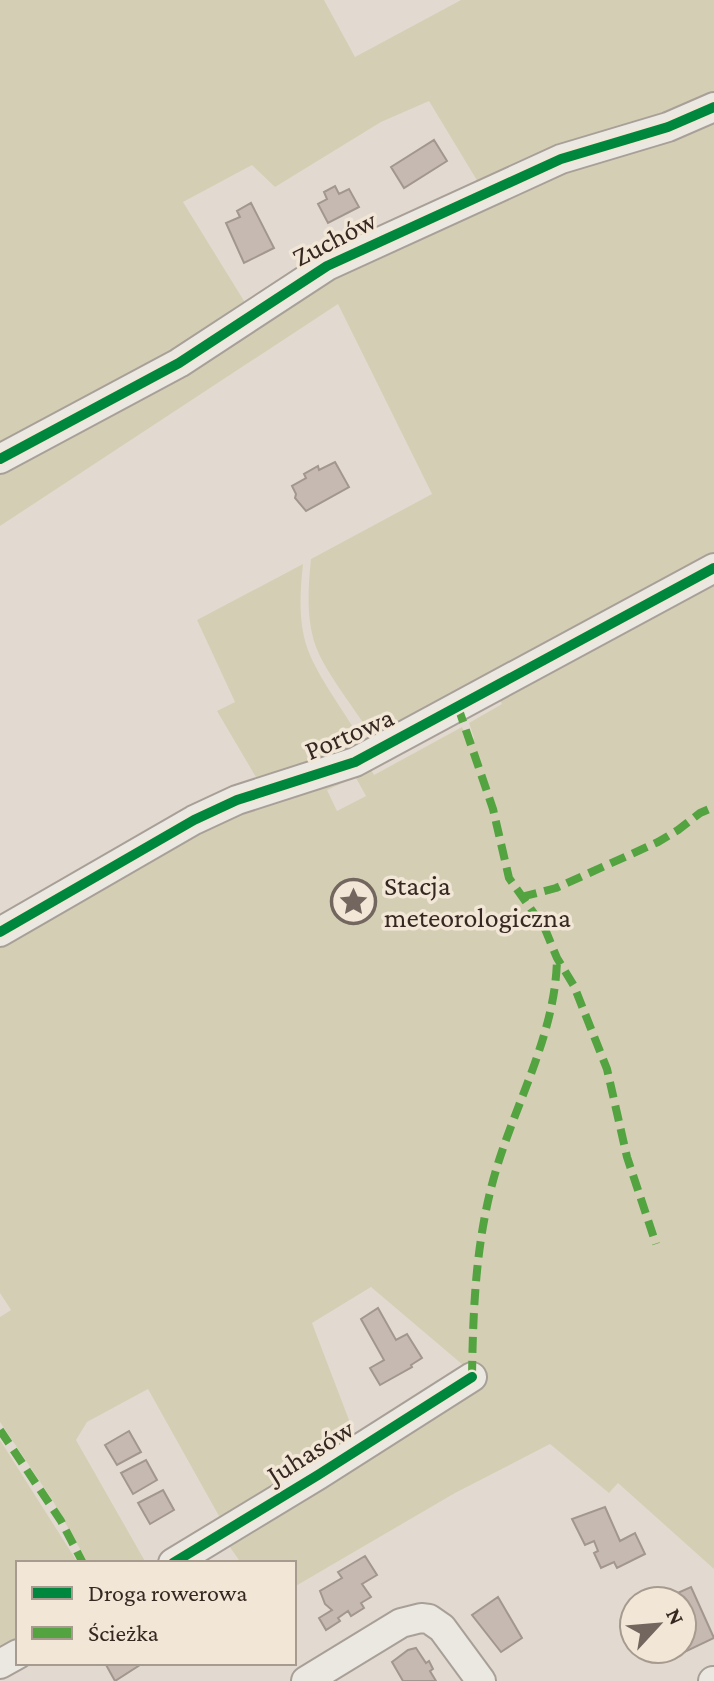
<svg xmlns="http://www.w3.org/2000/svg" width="714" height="1681" font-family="'Crimson Pro',serif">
<rect width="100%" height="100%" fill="#e2dad0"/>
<!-- green -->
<path fill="#d4cfb4" d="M 0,0 L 324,0 L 355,57 L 461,0 L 714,0 L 714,101 L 481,187 L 429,101 L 381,122 L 275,187 L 252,165 L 183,202 L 249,309 L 0,453 Z
M 714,111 L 714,562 L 375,735 L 366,727 C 351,704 325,671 316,647 C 306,620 308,587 311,559 L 432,494 L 338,304 L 0,526 L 0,464 L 329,269 Z
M 303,564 C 300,592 298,623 308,650 C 318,677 344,711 359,737 L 358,747 L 260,784 L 217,711 L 235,702 L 197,620 Z
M 714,575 L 714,1569 L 618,1483 L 609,1493 L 550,1444 L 455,1493 L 294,1587 L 294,1563 L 241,1563 L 225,1540 L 470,1371 L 371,1287 L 312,1323 L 357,1441 L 224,1525 L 148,1389 L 87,1422 L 76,1440 L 146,1563 L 88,1563 L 53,1501 L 0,1422 L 0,1317 L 11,1310 L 0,1293 L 0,940 L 197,825 L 344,778 L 347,781 L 327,790 L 337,811 L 366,796 L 356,778 L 357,770 L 369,766 L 374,775 L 462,727 L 469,742 L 474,738 L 469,723 L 502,704 L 496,693 Z
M 0,1440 L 78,1563 L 18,1563 L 18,1646 L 0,1657 Z"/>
<!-- building -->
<path fill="#c6b9b1" stroke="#a2968f" stroke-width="2" d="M 434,140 L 447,161 L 404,188 L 391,167 Z
M 335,186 L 339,194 L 349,189 L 359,207 L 328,223 L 318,204 L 327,199 L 324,192 Z
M 251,203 L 274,248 L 244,263 L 226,223 L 240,217 L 237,211 Z
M 335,462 L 349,487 L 306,511 L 295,498 L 296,494 L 292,486 L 306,478 L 304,474 L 318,466 L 319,470 Z
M 378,1308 L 396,1340 L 407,1334 L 422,1358 L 411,1365 L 412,1367 L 380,1385 L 370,1368 L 384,1360 L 361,1319 Z
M 129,1431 L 141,1452 L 117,1465 L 105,1445 Z
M 146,1460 L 157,1480 L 133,1494 L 121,1473 Z
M 163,1490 L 174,1510 L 150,1524 L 138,1503 Z
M 605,1507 L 620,1541 L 635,1533 L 645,1554 L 617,1568 L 614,1562 L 601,1568 L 594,1553 L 598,1551 L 594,1541 L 585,1545 L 572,1519 Z
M 365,1556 L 377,1575 L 362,1584 L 371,1597 L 361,1603 L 364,1608 L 351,1616 L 348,1611 L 338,1618 L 340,1621 L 326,1630 L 319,1618 L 332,1610 L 325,1604 L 320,1591 L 342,1578 L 338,1572 Z
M 691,1587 L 714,1638 L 672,1658 L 668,1649 L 682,1649 L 682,1631 L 689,1628 L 682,1614 L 682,1601 L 676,1601 L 673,1595 Z
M 498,1597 L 522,1638 L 501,1652 L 472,1615 Z
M 416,1648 L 426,1663 L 429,1661 L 433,1669 L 430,1671 L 436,1681 L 403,1681 L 392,1662 L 408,1650 Z
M 105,1663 L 143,1663 L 115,1681 Z"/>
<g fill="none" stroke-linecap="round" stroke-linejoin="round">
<defs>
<path id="minor" d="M 0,459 L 179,363 L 327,266 L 561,159 L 668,127 L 714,107
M 0,932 L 194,820 L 237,800 L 355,762 L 714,568
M 173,1563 L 318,1475 L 472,1377
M 0,1664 L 18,1654
M 306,1681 L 401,1623 L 421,1618 L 429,1619 L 442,1628 L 481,1681
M 713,1681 L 714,1681"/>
</defs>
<!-- minor casing -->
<use href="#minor" stroke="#a8a098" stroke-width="32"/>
<!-- minor -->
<use href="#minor" stroke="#ebe7e1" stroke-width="28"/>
<!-- quiet -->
<path stroke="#53a341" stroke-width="8" stroke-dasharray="16 8" stroke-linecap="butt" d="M 458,707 L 493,809 L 509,878 L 545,929 L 557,958 L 574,986 L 607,1069 L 627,1157 L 656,1244
M 521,897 L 556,888 L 658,842 L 678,830 L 700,813 L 714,807
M 472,1377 C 473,1306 476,1238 496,1170 C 517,1100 556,1032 557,958
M 0,1430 L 61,1521 L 83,1563"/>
<defs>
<path id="cycleway" d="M 0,459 L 179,363 L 327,266 L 561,159 L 668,127 L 714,107
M 0,932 L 194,820 L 237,800 L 355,762 L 714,568
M 173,1563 L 318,1475 L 472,1377"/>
</defs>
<!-- cycleway casing -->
<use href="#cycleway" stroke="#f2e6d7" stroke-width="15"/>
<!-- cycleway -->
<use href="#cycleway" stroke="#00873e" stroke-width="10"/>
</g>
<!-- icons -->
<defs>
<symbol id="sight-ring" viewBox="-11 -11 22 22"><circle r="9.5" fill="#f2e6d7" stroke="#72665e" stroke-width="1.5"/><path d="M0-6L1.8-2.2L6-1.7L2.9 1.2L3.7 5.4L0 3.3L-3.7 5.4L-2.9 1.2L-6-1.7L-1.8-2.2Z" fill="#72665e"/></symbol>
</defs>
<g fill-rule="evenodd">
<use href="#sight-ring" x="328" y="876" width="51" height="51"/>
</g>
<g text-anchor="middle" stroke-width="7" stroke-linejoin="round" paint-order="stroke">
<!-- street labels -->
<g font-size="28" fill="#362821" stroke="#f2e6d7">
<text transform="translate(334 238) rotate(-27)" y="10">Zuchów</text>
<text transform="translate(349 733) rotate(-23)" y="10">Portowa</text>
<text transform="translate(310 1451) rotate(-32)" y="10">Juhasów</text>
</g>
<!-- poi labels -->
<g font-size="28" fill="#362821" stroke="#f2e6d7" text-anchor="start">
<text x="384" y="895">Stacja<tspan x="384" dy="32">meteorologiczna</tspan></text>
</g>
</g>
<!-- legend -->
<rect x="16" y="1561" width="280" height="104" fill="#f2e6d7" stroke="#a79a8e" stroke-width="2"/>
<rect x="32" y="1587" width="40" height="12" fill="#00873e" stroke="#a79a8e" stroke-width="2"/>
<text x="88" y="1601" font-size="24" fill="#362821">Droga rowerowa</text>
<rect x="32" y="1627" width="40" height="12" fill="#53a341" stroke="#a79a8e" stroke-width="2"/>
<text x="88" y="1641" font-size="24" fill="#362821">Ścieżka</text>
<!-- north arrow -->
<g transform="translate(658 1625) rotate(64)"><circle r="38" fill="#f2e6d7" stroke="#a79a8e" stroke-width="2"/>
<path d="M0-6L14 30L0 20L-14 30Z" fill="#72665e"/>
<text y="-12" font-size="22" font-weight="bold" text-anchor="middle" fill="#362821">N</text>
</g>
</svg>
